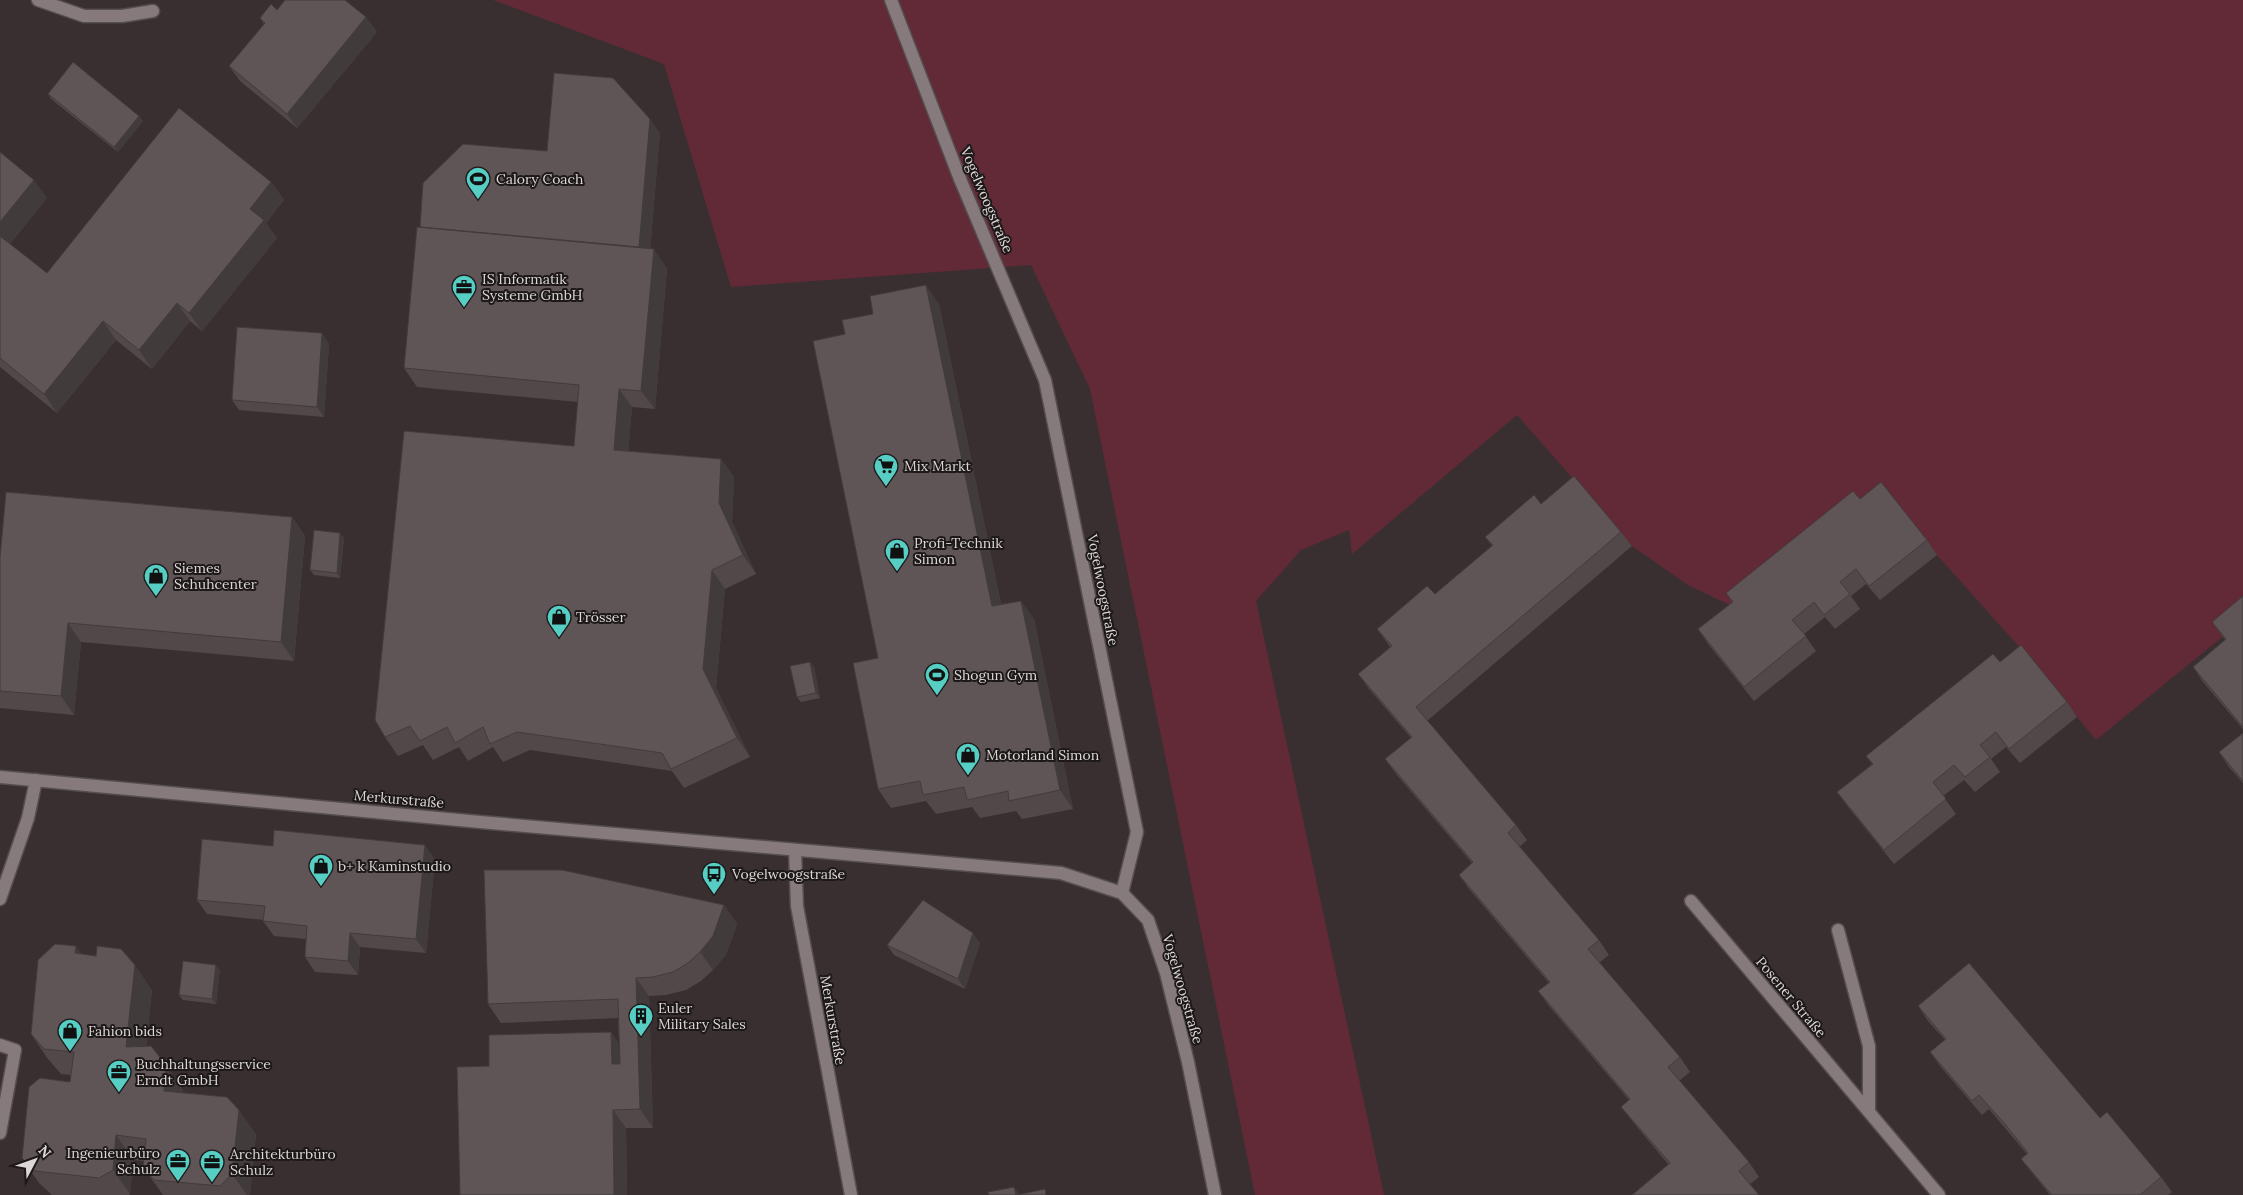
<svg xmlns="http://www.w3.org/2000/svg" width="2243" height="1195" font-family="Lora,serif">
<rect width="100%" height="100%" fill="#392f31"/>
<!-- green -->
<path fill="#622a37" d="M 493,0 L 2243,0 L 2243,620 L 2096,740 L 2031,660 L 1937,555 L 1891,497 L 1736,608 L 1688,585 L 1632,546 L 1517,415 L 1352,554 L 1349,530 L 1301,550 L 1256,601 L 1384,1195 L 1255,1195 L 1090,389 L 1031,265 L 731,287 L 664,64 Z"/>
<g fill="none" stroke-linecap="round" stroke-linejoin="round">
<defs>
<path id="lane" d="M 891,0 L 960,179
M 0,899 L 28,818 L 36,780
M 0,1045 L 15,1050 L 0,1133"/>
<path id="street" d="M 38,0 L 84,16 L 122,16 L 153,11
M 960,179 L 1045,380 L 1137,832 L 1122,893
M 795,850 L 797,906 L 851,1195
M 1691,901 L 1869,1112
M 1838,930 L 1869,1046 L 1869,1112 L 1939,1195"/>
<path id="secondary" d="M 0,777 L 480,822 L 1061,873 L 1122,893 L 1148,920 L 1166,973 L 1188,1062 L 1215,1195"/>
</defs>
<!-- lane casing -->
<use href="#lane" stroke="#554d4e" stroke-width="15"/>
<!-- street casing -->
<use href="#street" stroke="#554d4e" stroke-width="15"/>
<!-- secondary casing -->
<use href="#secondary" stroke="#554d4e" stroke-width="15"/>
<!-- lane -->
<use href="#lane" stroke="#867a7c" stroke-width="12"/>
<!-- street -->
<use href="#street" stroke="#867a7c" stroke-width="12"/>
<!-- secondary -->
<use href="#secondary" stroke="#867a7c" stroke-width="12"/>
</g>
<!-- wall -->
<path fill="#52484a" d="M 366,17 L 377,32 L 297,128 L 240,81 L 229,66 L 264,24 L 260,18 Z
M 48,94 L 139,116 L 143,121 L 118,152 L 51,99 Z
M 660,133 L 650,249 L 667,268 L 655,409 L 632,407 L 628,451 L 721,459 L 734,477 L 732,522 L 756,574 L 725,589 L 716,688 L 750,757 L 684,788 L 672,771 L 530,750 L 503,762 L 493,747 L 468,761 L 459,747 L 433,760 L 423,745 L 398,756 L 385,737 L 574,446 L 578,402 L 417,387 L 404,368 L 420,227 L 547,151 Z
M 0,152 L 47,198 L 10,244 L 47,273 L 271,182 L 284,200 L 266,223 L 277,238 L 202,331 L 190,321 L 152,369 L 116,340 L 57,413 L 0,367 Z
M 939,304 L 1001,604 L 1021,601 L 1034,619 L 1073,809 L 1022,819 L 1016,811 L 980,818 L 972,807 L 936,814 L 926,801 L 891,808 L 878,789 L 878,658 Z
M 322,333 L 329,344 L 324,417 L 239,410 L 232,400 Z
M 1860,499 L 1927,540 L 1937,555 L 1880,600 L 1866,584 L 1851,596 L 1860,609 L 1835,629 L 1825,617 L 1804,634 L 1816,651 L 1754,701 L 1708,644 L 1698,629 L 1732,602 L 1726,593 Z
M 1541,504 L 1621,532 L 1632,546 L 1427,721 L 1516,825 L 1527,840 L 1519,847 L 1599,940 L 1609,955 L 1599,963 L 1680,1057 L 1690,1072 L 1679,1081 L 1749,1162 L 1759,1177 L 1750,1184 L 1668,1164 L 1632,1121 L 1621,1107 L 1629,1100 L 1549,1006 L 1538,991 L 1549,983 L 1469,889 L 1459,875 L 1472,863 L 1396,774 L 1385,759 L 1411,738 L 1369,689 L 1358,674 L 1390,647 L 1377,629 L 1435,594 L 1492,546 L 1485,537 Z
M 292,517 L 305,536 L 294,661 L 81,642 L 74,715 L 0,708 L 0,557 Z
M 340,533 L 344,538 L 340,578 L 314,575 L 310,570 Z
M 2243,596 L 2243,729 L 2203,682 L 2193,667 L 2225,640 L 2212,622 Z
M 810,662 L 814,667 L 820,698 L 801,702 L 797,697 Z
M 2000,662 L 2067,702 L 2077,717 L 2020,763 L 2006,747 L 1991,759 L 2000,772 L 1975,792 L 1964,780 L 1943,796 L 1956,814 L 1894,864 L 1848,807 L 1837,792 L 1872,764 L 1866,756 Z
M 2243,733 L 2243,783 L 2229,767 L 2219,752 Z
M 273,846 L 435,859 L 426,953 L 360,947 L 358,975 L 315,972 L 305,957 L 306,939 L 274,936 L 263,921 L 264,920 L 207,914 L 197,900 Z
M 724,905 L 737,924 L 726,955 L 713,970 L 701,981 L 686,990 L 666,995 L 649,996 L 653,1128 L 626,1128 L 627,1195 L 460,1195 L 489,1066 L 611,1032 L 619,1044 L 618,1018 L 501,1023 L 488,1004 Z
M 980,943 L 965,989 L 894,955 L 887,945 Z
M 81,954 L 152,990 L 146,1047 L 166,1065 L 183,1090 L 183,1093 L 256,1134 L 250,1195 L 163,1195 L 143,1167 L 144,1161 L 133,1160 L 130,1194 L 129,1195 L 52,1195 L 39,1183 L 22,1158 L 70,1082 L 71,1075 L 61,1074 L 48,1059 L 31,1034 Z
M 220,970 L 216,1004 L 183,1000 L 179,995 Z
M 1918,1006 L 2100,1118 L 2161,1177 L 2172,1192 L 2168,1195 L 2050,1195 L 2032,1173 L 2021,1159 L 2027,1154 L 1989,1109 L 1982,1115 L 1940,1066 L 1930,1052 L 1945,1040 L 1928,1021 Z"/>
<!-- shaded-wall -->
<path fill="#423b3c" d="M 366,17 L 377,32 L 297,128 L 287,114 Z
M 139,116 L 143,121 L 118,152 L 114,147 Z
M 650,119 L 660,133 L 649,266 L 638,251 Z
M 34,180 L 47,198 L 6,249 L 0,241 L 0,222 Z
M 271,182 L 284,200 L 266,223 L 277,238 L 202,331 L 189,313 L 250,209 Z
M 654,249 L 667,268 L 655,409 L 641,391 Z
M 926,285 L 939,304 L 1005,625 L 992,606 Z
M 177,303 L 190,321 L 152,369 L 139,350 Z
M 103,321 L 116,340 L 57,413 L 44,394 Z
M 322,333 L 329,344 L 324,417 L 317,407 Z
M 619,389 L 632,407 L 627,468 L 614,450 Z
M 721,459 L 734,477 L 732,522 L 756,574 L 743,555 L 719,503 Z
M 292,517 L 305,536 L 294,661 L 281,642 Z
M 340,533 L 344,538 L 340,578 L 337,573 Z
M 712,570 L 725,589 L 716,688 L 750,757 L 737,738 L 703,669 Z
M 1021,601 L 1034,619 L 1073,809 L 1060,790 Z
M 68,623 L 81,642 L 74,715 L 61,696 Z
M 810,662 L 814,667 L 820,698 L 816,693 Z
M 425,845 L 435,859 L 426,953 L 416,939 Z
M 724,905 L 737,924 L 726,955 L 713,970 L 700,952 Z
M 350,933 L 360,947 L 358,975 L 348,961 Z
M 973,933 L 980,943 L 965,989 L 958,979 Z
M 76,946 L 93,971 L 75,953 Z
M 135,965 L 152,990 L 143,1071 L 126,1047 Z
M 216,965 L 220,970 L 216,1004 L 212,999 Z
M 636,978 L 649,996 L 653,1128 L 640,1109 Z
M 611,1032 L 624,1051 L 625,1083 L 612,1064 Z
M 166,1065 L 183,1090 L 181,1115 L 164,1091 Z
M 239,1110 L 256,1134 L 250,1195 L 247,1195 L 232,1174 Z
M 613,1110 L 626,1128 L 627,1195 L 614,1195 Z
M 116,1135 L 133,1160 L 130,1194 L 113,1170 Z
M 1014,1187 L 1020,1195 L 1016,1195 Z"/>
<!-- building -->
<path fill="#5f5456" stroke="#423b3c" d="M 285,0 L 345,0 L 366,17 L 287,114 L 229,66 L 265,23 L 260,18 L 271,4 L 277,10 Z
M 73,62 L 139,116 L 114,147 L 48,94 Z
M 554,73 L 613,78 L 650,119 L 639,247 L 420,227 L 423,183 L 463,144 L 547,151 Z
M 179,108 L 271,182 L 250,209 L 264,220 L 189,313 L 177,303 L 139,350 L 103,321 L 44,394 L 0,358 L 0,236 L 47,273 Z
M 0,152 L 34,180 L 0,222 Z
M 417,227 L 654,249 L 641,391 L 619,389 L 614,450 L 721,459 L 719,503 L 743,555 L 712,570 L 703,669 L 737,738 L 671,769 L 662,753 L 517,732 L 490,744 L 483,727 L 455,743 L 447,727 L 420,741 L 410,726 L 385,737 L 375,720 L 404,431 L 574,446 L 579,385 L 404,368 Z
M 926,285 L 992,606 L 1021,601 L 1060,790 L 1009,801 L 1008,791 L 967,800 L 964,787 L 923,795 L 920,781 L 878,789 L 853,663 L 878,658 L 813,341 L 845,334 L 842,320 L 873,314 L 870,296 Z
M 237,327 L 322,333 L 317,407 L 232,400 Z
M 1574,476 L 1621,532 L 1416,707 L 1516,825 L 1508,833 L 1599,940 L 1588,949 L 1680,1057 L 1668,1067 L 1749,1162 L 1739,1171 L 1759,1195 L 1632,1195 L 1670,1163 L 1621,1107 L 1630,1099 L 1538,991 L 1550,982 L 1459,875 L 1473,862 L 1385,759 L 1412,737 L 1358,674 L 1392,646 L 1377,629 L 1427,586 L 1435,594 L 1493,545 L 1485,537 L 1534,495 L 1541,504 Z
M 1881,482 L 1927,540 L 1869,586 L 1856,569 L 1840,582 L 1850,594 L 1824,615 L 1814,602 L 1792,620 L 1806,636 L 1744,687 L 1698,629 L 1733,602 L 1726,593 L 1853,491 L 1860,499 Z
M 6,492 L 292,517 L 281,642 L 68,623 L 61,696 L 0,691 L 0,557 Z
M 314,530 L 340,533 L 337,573 L 310,570 Z
M 2243,596 L 2243,727 L 2193,667 L 2226,639 L 2212,622 Z
M 2021,645 L 2067,702 L 2009,749 L 1996,732 L 1980,745 L 1990,757 L 1965,777 L 1954,765 L 1933,782 L 1946,799 L 1884,850 L 1837,792 L 1873,764 L 1866,756 L 1993,654 L 2000,662 Z
M 810,662 L 816,693 L 797,697 L 790,666 Z
M 2243,733 L 2243,781 L 2219,752 Z
M 274,830 L 425,845 L 416,939 L 350,933 L 348,961 L 305,957 L 307,926 L 263,921 L 265,906 L 197,900 L 202,839 L 273,846 Z
M 484,870 L 562,870 L 724,905 L 713,936 L 700,952 L 688,963 L 673,972 L 653,977 L 636,978 L 640,1109 L 613,1110 L 614,1195 L 460,1195 L 457,1067 L 489,1066 L 489,1035 L 611,1032 L 612,1064 L 620,1064 L 618,999 L 488,1004 Z
M 923,900 L 973,933 L 958,979 L 887,945 Z
M 55,944 L 76,946 L 75,953 L 96,956 L 97,946 L 121,949 L 135,965 L 126,1047 L 151,1046 L 166,1065 L 164,1091 L 227,1097 L 239,1110 L 232,1174 L 220,1186 L 154,1180 L 143,1167 L 146,1139 L 116,1135 L 113,1170 L 99,1178 L 35,1171 L 22,1158 L 29,1087 L 40,1078 L 70,1082 L 74,1052 L 44,1049 L 31,1034 L 38,960 Z
M 183,961 L 216,965 L 212,999 L 179,995 Z
M 1969,963 L 2100,1118 L 2107,1112 L 2161,1177 L 2140,1195 L 2052,1195 L 2021,1159 L 2028,1153 L 2005,1124 L 1979,1095 L 1972,1101 L 1930,1052 L 1946,1039 L 1918,1006 Z
M 1014,1187 L 1016,1195 L 989,1195 L 988,1192 Z
M 1045,1189 L 1046,1195 L 1017,1195 Z"/>
<!-- icons -->
<defs>
<symbol id="stadium-pin" viewBox="-11 -11 22 30"><path d="M0 17L-7.5 6A9.5 9.5 0 1 1 7.5 6Z" fill="#56cec4" stroke="#1d1919"/><path d="M0-5a6.5 5 0 1 0 0 10a6.5 5 0 1 0 0-10ZM-3.5-1.8h7v3.6h-7Z" fill="#111"/></symbol>
<symbol id="office-pin" viewBox="-11 -11 22 30"><path d="M0 17L-7.5 6A9.5 9.5 0 1 1 7.5 6Z" fill="#56cec4" stroke="#1d1919"/><path d="M-6-3h4V-5.5h4V-3h4V5H-6ZM-1-4.5V-3h2v-1.5ZM-6 0V1H6V0Z" fill="#111"/></symbol>
<symbol id="supermarket-pin" viewBox="-11 -11 22 30"><path d="M0 17L-7.5 6A9.5 9.5 0 1 1 7.5 6Z" fill="#56cec4" stroke="#1d1919"/><path d="M-6-5.5h2.5l.6 2H6L4.5 2H-2.5L-4.4-4H-6ZM-1.5 3.2a1.3 1.3 0 1 0 .1 0ZM3 3.2a1.3 1.3 0 1 0 .1 0Z" fill="#111"/></symbol>
<symbol id="shop-pin" viewBox="-11 -11 22 30"><path d="M0 17L-7.5 6A9.5 9.5 0 1 1 7.5 6Z" fill="#56cec4" stroke="#1d1919"/><path d="M-5-2.5h2.3a2.7 3.5 0 0 1 5.4 0H5L5.5 6h-11ZM-1.5-2.5h3a1.5 2.3 0 0 0-3 0Z" fill="#111"/></symbol>
<symbol id="bus-pin" viewBox="-11 -11 22 30"><path d="M0 17L-7.5 6A9.5 9.5 0 1 1 7.5 6Z" fill="#56cec4" stroke="#1d1919"/><path d="M-5-6H5V4H4V6H2V4H-2V6H-4V4H-5ZM-3.5-4V0h7V-4ZM-3.5 1.2v1.5H-2V1.2ZM2 1.2v1.5H3.5V1.2Z" fill="#111"/></symbol>
<symbol id="building-pin" viewBox="-11 -11 22 30"><path d="M0 17L-7.5 6A9.5 9.5 0 1 1 7.5 6Z" fill="#56cec4" stroke="#1d1919"/><path d="M-4-6H4V6H1V3H-1V6H-4ZM-2.5-4.3h1.7v1.8h-1.7ZM.8-4.3h1.7v1.8H.8ZM-2.5-1h1.7V.8h-1.7ZM.8-1h1.7V.8H.8Z" fill="#111"/></symbol>
</defs>
<g fill-rule="evenodd">
<use href="#stadium-pin" x="464" y="165" width="28" height="38"/>
<use href="#office-pin" x="450" y="273" width="28" height="38"/>
<use href="#supermarket-pin" x="872" y="452" width="28" height="38"/>
<use href="#shop-pin" x="883" y="537" width="28" height="38"/>
<use href="#shop-pin" x="142" y="562" width="28" height="38"/>
<use href="#shop-pin" x="545" y="603" width="28" height="38"/>
<use href="#stadium-pin" x="923" y="661" width="28" height="38"/>
<use href="#shop-pin" x="954" y="741" width="28" height="38"/>
<use href="#shop-pin" x="307" y="852" width="28" height="38"/>
<use href="#bus-pin" x="700" y="860" width="28" height="38"/>
<use href="#building-pin" x="627" y="1002" width="28" height="38"/>
<use href="#shop-pin" x="56" y="1017" width="28" height="38"/>
<use href="#office-pin" x="105" y="1058" width="28" height="38"/>
<use href="#office-pin" x="164" y="1147" width="28" height="38"/>
<use href="#office-pin" x="198" y="1148" width="28" height="38"/>
</g>
<g text-anchor="middle" stroke-width="4" stroke-linejoin="round" paint-order="stroke">
<!-- poi labels -->
<g font-size="14" fill="#ded7d8" stroke="#1d1919" text-anchor="start">
<text x="496" y="184">Calory Coach</text>
<text x="482" y="284">IS Informatik<tspan x="482" dy="16">Systeme GmbH</tspan></text>
<text x="904" y="471">Mix Markt</text>
<text x="914" y="548">Profi-Technik<tspan x="914" dy="16">Simon</tspan></text>
<text x="174" y="573">Siemes<tspan x="174" dy="16">Schuhcenter</tspan></text>
<text x="576" y="622">Trösser</text>
<text x="954" y="680">Shogun Gym</text>
<text x="986" y="760">Motorland Simon</text>
<text x="338" y="871">b+ k Kaminstudio</text>
<text x="732" y="879">Vogelwoogstraße</text>
<text x="658" y="1013">Euler<tspan x="658" dy="16">Military Sales</tspan></text>
<text x="88" y="1036">Fahion bids</text>
<text x="136" y="1069">Buchhaltungsservice<tspan x="136" dy="16">Erndt GmbH</tspan></text>
<text x="160" y="1158" text-anchor="end">Ingenieurbüro<tspan x="160" dy="16">Schulz</tspan></text>
<text x="230" y="1159">Architekturbüro<tspan x="230" dy="16">Schulz</tspan></text>
</g>
<!-- street labels -->
<g font-size="14" fill="#ded7d8" stroke="#1d1919">
<text transform="translate(987 200) rotate(67)" y="5">Vogelwoogstraße</text>
<text transform="translate(1103 590) rotate(79)" y="5">Vogelwoogstraße</text>
<text transform="translate(399 799) rotate(5)" y="5">Merkurstraße</text>
<text transform="translate(1183 989) rotate(74)" y="5">Vogelwoogstraße</text>
<text transform="translate(1791 997) rotate(50)" y="5">Posener Straße</text>
<text transform="translate(833 1020) rotate(80)" y="5">Merkurstraße</text>
</g>
</g>
<!-- north arrow -->
<g transform="translate(35 1160) rotate(49)" stroke="#1d1919" stroke-width="4" paint-order="stroke">
<path d="M0-4L9 19L0 12L-9 19Z" fill="#ded7d8"/>
<text y="-8" font-size="14" font-weight="bold" text-anchor="middle" fill="#ded7d8">N</text>
</g>
</svg>
